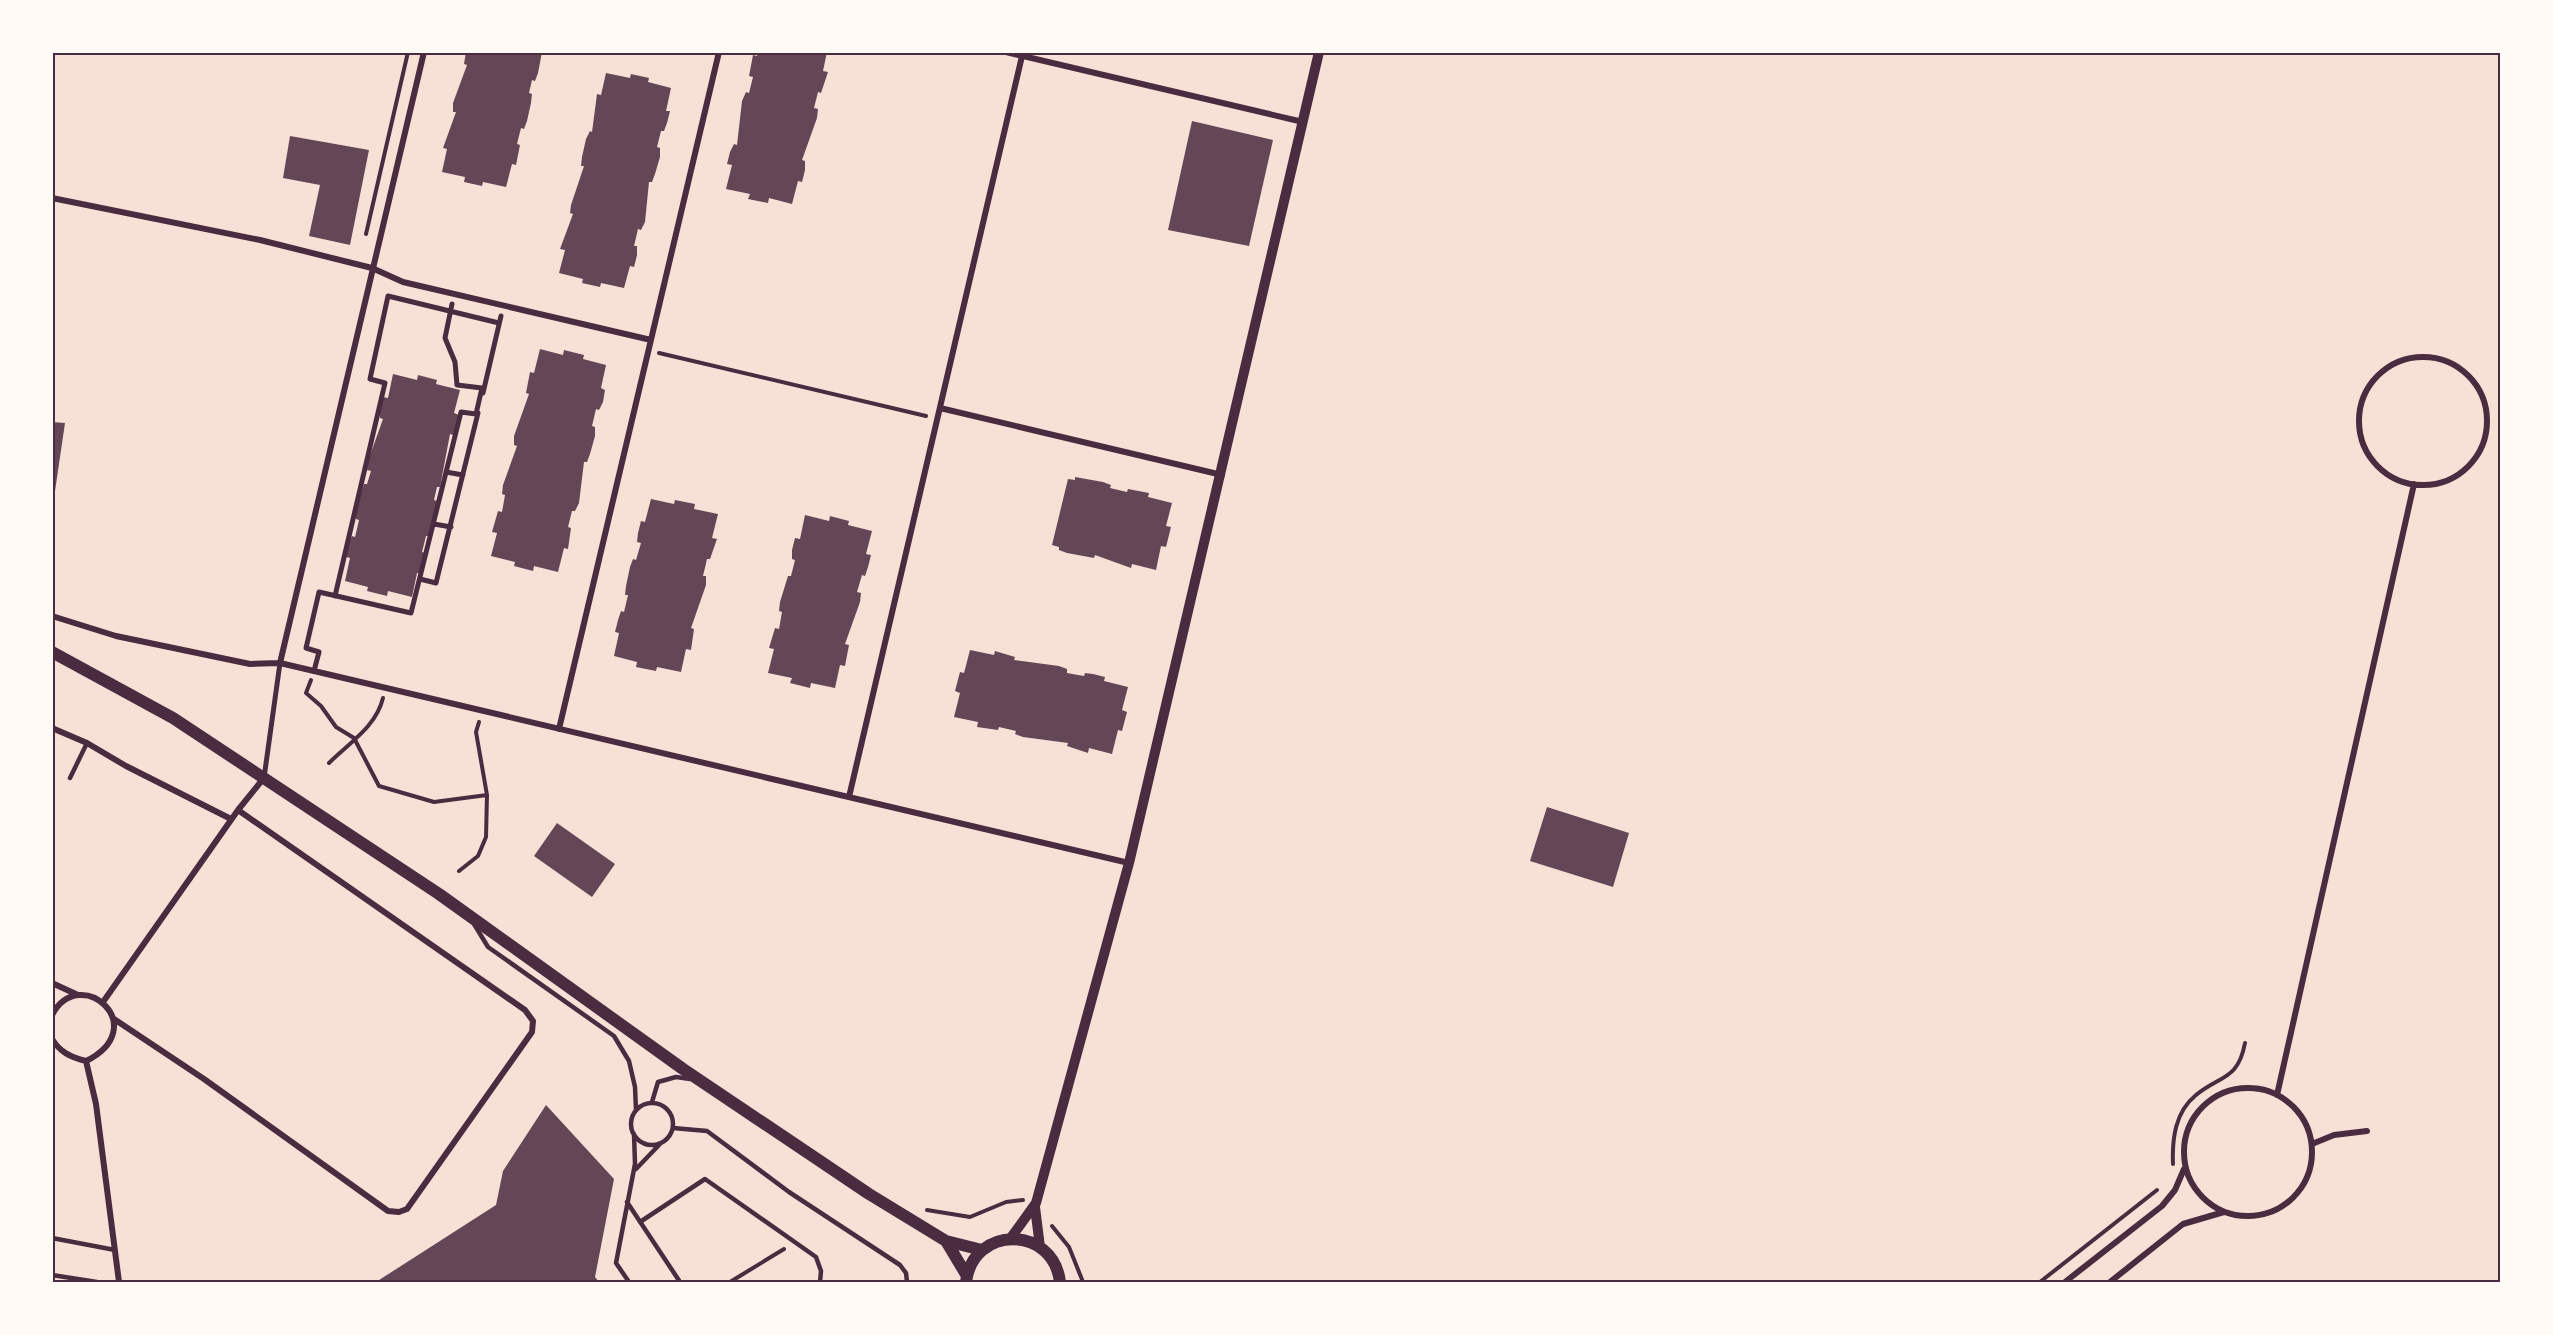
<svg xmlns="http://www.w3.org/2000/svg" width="2553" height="1335" font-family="'Varela Round',sans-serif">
<rect width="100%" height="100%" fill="#f7e1d7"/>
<!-- building -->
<path fill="#644757" d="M 466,52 L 542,52 L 538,73 L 535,81 L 532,80 L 529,93 L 532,94 L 531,103 L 527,121 L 524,129 L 521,128 L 517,144 L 520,145 L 516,165 L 512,164 L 506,187 L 483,182 L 482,186 L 464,182 L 465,177 L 442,172 L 447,149 L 443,148 L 456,112 L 453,112 L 453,103 L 467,65 L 464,64 Z
M 758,52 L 827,52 L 823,71 L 828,72 L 821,93 L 818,92 L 814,108 L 818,109 L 817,118 L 802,160 L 805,161 L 805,170 L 802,182 L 798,181 L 792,204 L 769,198 L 768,203 L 748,199 L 750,194 L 726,189 L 732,165 L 727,164 L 730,152 L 734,144 L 737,145 L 742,101 L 746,92 L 749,93 L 753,77 L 749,76 L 753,55 L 757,56 Z
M 606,73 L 630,78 L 631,74 L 649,78 L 648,82 L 671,88 L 666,111 L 670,111 L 667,123 L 664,131 L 661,131 L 657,147 L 660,148 L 660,157 L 655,174 L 652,182 L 649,182 L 645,222 L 641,230 L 638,229 L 634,246 L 637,246 L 637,255 L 634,267 L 630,266 L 624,288 L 601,283 L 600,287 L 582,283 L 583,279 L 559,273 L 565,250 L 560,249 L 573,214 L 570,213 L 571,205 L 584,166 L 581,166 L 582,157 L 586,139 L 590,131 L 592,132 L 597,94 L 601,95 Z
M 1192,121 L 1273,140 L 1249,246 L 1168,230 Z
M 290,136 L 369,150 L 350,245 L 309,236 L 320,185 L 283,178 Z
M 540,349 L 563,355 L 564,350 L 584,355 L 583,359 L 606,365 L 601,388 L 605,390 L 603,402 L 599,410 L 596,409 L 592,426 L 595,427 L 595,436 L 590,454 L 587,462 L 584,462 L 579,503 L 575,511 L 572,511 L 568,527 L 571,528 L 568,549 L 564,548 L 558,572 L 534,566 L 533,571 L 514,566 L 515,562 L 491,556 L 497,533 L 492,532 L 498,511 L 502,512 L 505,495 L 502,494 L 503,485 L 517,446 L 514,445 L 514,436 L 529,394 L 526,393 L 530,372 L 534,373 Z
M 393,374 L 417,380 L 418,375 L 437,380 L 436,384 L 460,390 L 454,413 L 459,415 L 456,426 L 453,435 L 450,434 L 440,487 L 437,487 L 434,500 L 437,501 L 429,536 L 426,536 L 422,552 L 425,553 L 422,574 L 417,573 L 412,597 L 388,591 L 387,596 L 367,591 L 368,587 L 345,581 L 350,558 L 346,557 L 348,544 L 352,536 L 355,537 L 359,520 L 356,519 L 356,510 L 364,484 L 367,484 L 371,471 L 367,470 L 368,461 L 383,419 L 380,418 L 380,409 L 383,397 L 388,398 Z
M 52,422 L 65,423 L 54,498 L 52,498 Z
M 1075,477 L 1103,482 L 1111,485 L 1110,488 L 1127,492 L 1128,489 L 1149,493 L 1148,497 L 1172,503 L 1166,526 L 1171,527 L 1166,547 L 1161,546 L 1156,570 L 1132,564 L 1131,568 L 1095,555 L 1094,558 L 1067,553 L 1059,550 L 1059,547 L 1052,545 L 1068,479 L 1075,480 Z
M 651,499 L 674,504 L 675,500 L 695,504 L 694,509 L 718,514 L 712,538 L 717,539 L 710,559 L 707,559 L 703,576 L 706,576 L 706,585 L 691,628 L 694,629 L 691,650 L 686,649 L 681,672 L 657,667 L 656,671 L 636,667 L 637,662 L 614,656 L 619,633 L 615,632 L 618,620 L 621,611 L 624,612 L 628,595 L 625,595 L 626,586 L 630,567 L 633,559 L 636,560 L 641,543 L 637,542 L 638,533 L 641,521 L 645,522 Z
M 805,515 L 829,521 L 830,516 L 849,521 L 848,525 L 872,531 L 866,554 L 871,555 L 868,567 L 865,576 L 862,575 L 857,592 L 861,593 L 860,602 L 845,644 L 849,645 L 845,666 L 840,665 L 835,688 L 811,683 L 810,688 L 790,683 L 792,678 L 768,673 L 774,649 L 769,648 L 775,628 L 779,629 L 782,612 L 779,611 L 780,602 L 788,576 L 791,576 L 795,560 L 792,559 L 792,550 L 795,538 L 800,539 Z
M 970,650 L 994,655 L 995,651 L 1015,657 L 1014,660 L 1059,666 L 1067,669 L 1067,673 L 1084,676 L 1085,673 L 1093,674 L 1105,677 L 1104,681 L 1128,687 L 1122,710 L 1127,712 L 1122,731 L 1118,730 L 1112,754 L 1089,748 L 1088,753 L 1067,746 L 1068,743 L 1023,737 L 1015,734 L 1016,731 L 999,727 L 998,730 L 977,727 L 978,722 L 954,717 L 960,693 L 955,691 L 960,672 L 964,673 Z
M 1547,807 L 1629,833 L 1613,887 L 1530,861 Z
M 557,823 L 615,864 L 592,897 L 534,856 Z
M 546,1105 L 614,1179 L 595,1277 L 599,1282 L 376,1282 L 496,1205 L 503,1171 Z"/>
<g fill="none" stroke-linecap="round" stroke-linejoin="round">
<!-- path -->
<path stroke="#4a2c40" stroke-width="4" d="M 366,234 L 408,52
M 659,353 L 926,416
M 311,680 L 306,693 L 321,706 L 336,727 L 354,738 L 379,786 L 434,802 L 487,795
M 329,763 C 349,743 376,727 383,698
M 459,871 L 478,856 L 486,837 L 487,795 L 476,732 L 479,722
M 2173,1164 C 2172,1139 2175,1112 2196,1095 C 2221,1075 2238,1080 2245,1043
M 927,1210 L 970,1217 L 1006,1202 L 1023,1200
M 1052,1226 L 1069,1247 L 1083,1282
M 730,1282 L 784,1249
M 2040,1282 L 2157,1190"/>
<!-- service -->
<path stroke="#4a2c40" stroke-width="4.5" d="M 70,778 L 87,743
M 474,924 L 488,947 L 614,1036 L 629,1061 L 635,1087 L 636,1110
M 652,1102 L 658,1082 L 676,1077 L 690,1079
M631 1124a21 21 0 1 1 42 0a21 21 0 1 1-42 0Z
M 673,1128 L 707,1131 L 789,1192 L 900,1265 L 906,1273 L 907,1282
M 636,1169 L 659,1145
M 627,1202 L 680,1282
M 640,1222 L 705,1179 L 816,1257 L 821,1271 L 820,1282
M 52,1238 L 115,1250
M 52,1275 L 97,1282
M 629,1282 L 616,1263 L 635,1164 L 634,1134"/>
<!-- pedestrian -->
<path stroke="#4a2c40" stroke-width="5" d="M 483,393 L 501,316
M 446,472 L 463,475
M 434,524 L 451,527
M 420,579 L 436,583 L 478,413
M 335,596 L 385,383 L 370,379 L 388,296 L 499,323
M 314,671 L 319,652 L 306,648 L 319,592 L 411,613 L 461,412 L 476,414 L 482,388 L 457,385 L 455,362 L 445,338 L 452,304
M 264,778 L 280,663"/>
<!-- minor -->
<path stroke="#4a2c40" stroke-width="6" d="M 1006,52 L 1303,122
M 52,198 L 260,240 L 372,268 L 403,282 L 651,340
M2359 421a64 64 0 1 1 128 0a64 64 0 1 1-128 0Z
M 940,408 L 1222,475
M 52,616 L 116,636 L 250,664 L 280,663 L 1129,863
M 280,663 L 424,52
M 52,728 L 87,743 L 126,766 L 231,819
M 559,729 L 719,52
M 849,797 L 1022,56
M 52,983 L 78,995
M 103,1002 L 238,810 L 263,779
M 52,1015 C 80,962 154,1027 86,1061 C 70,1057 60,1052 52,1039
M 114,1019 L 204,1079 L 388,1211 L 399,1212 L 407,1209 L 532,1032 L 533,1021 L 525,1010 L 238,810
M 86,1061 L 96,1104 L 119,1282
M2184 1152a64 64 0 1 1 128 0a64 64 0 1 1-128 0Z
M 2277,1095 L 2414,484
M 2312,1144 L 2334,1135 L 2367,1131
M 2065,1282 L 2162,1206 L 2175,1190 L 2184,1169
M 2110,1282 L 2183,1224 L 2224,1212"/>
<!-- tertiary -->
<path stroke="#4a2c40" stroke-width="10" d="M 1035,1207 L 1040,1247
M 1010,1239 L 1036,1203 L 1129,863 L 1319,52"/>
<!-- secondary -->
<path stroke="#4a2c40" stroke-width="12" d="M 52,652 L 173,718 L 439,894 L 683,1069 L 869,1194 L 946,1241 L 982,1250
M 946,1241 L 967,1276
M 966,1282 C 973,1225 1053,1225 1060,1282"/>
</g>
<!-- border -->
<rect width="2553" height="1335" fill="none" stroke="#fffaf5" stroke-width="108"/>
<rect x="54" y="54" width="2445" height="1227" fill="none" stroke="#4a2c40" stroke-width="2"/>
</svg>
